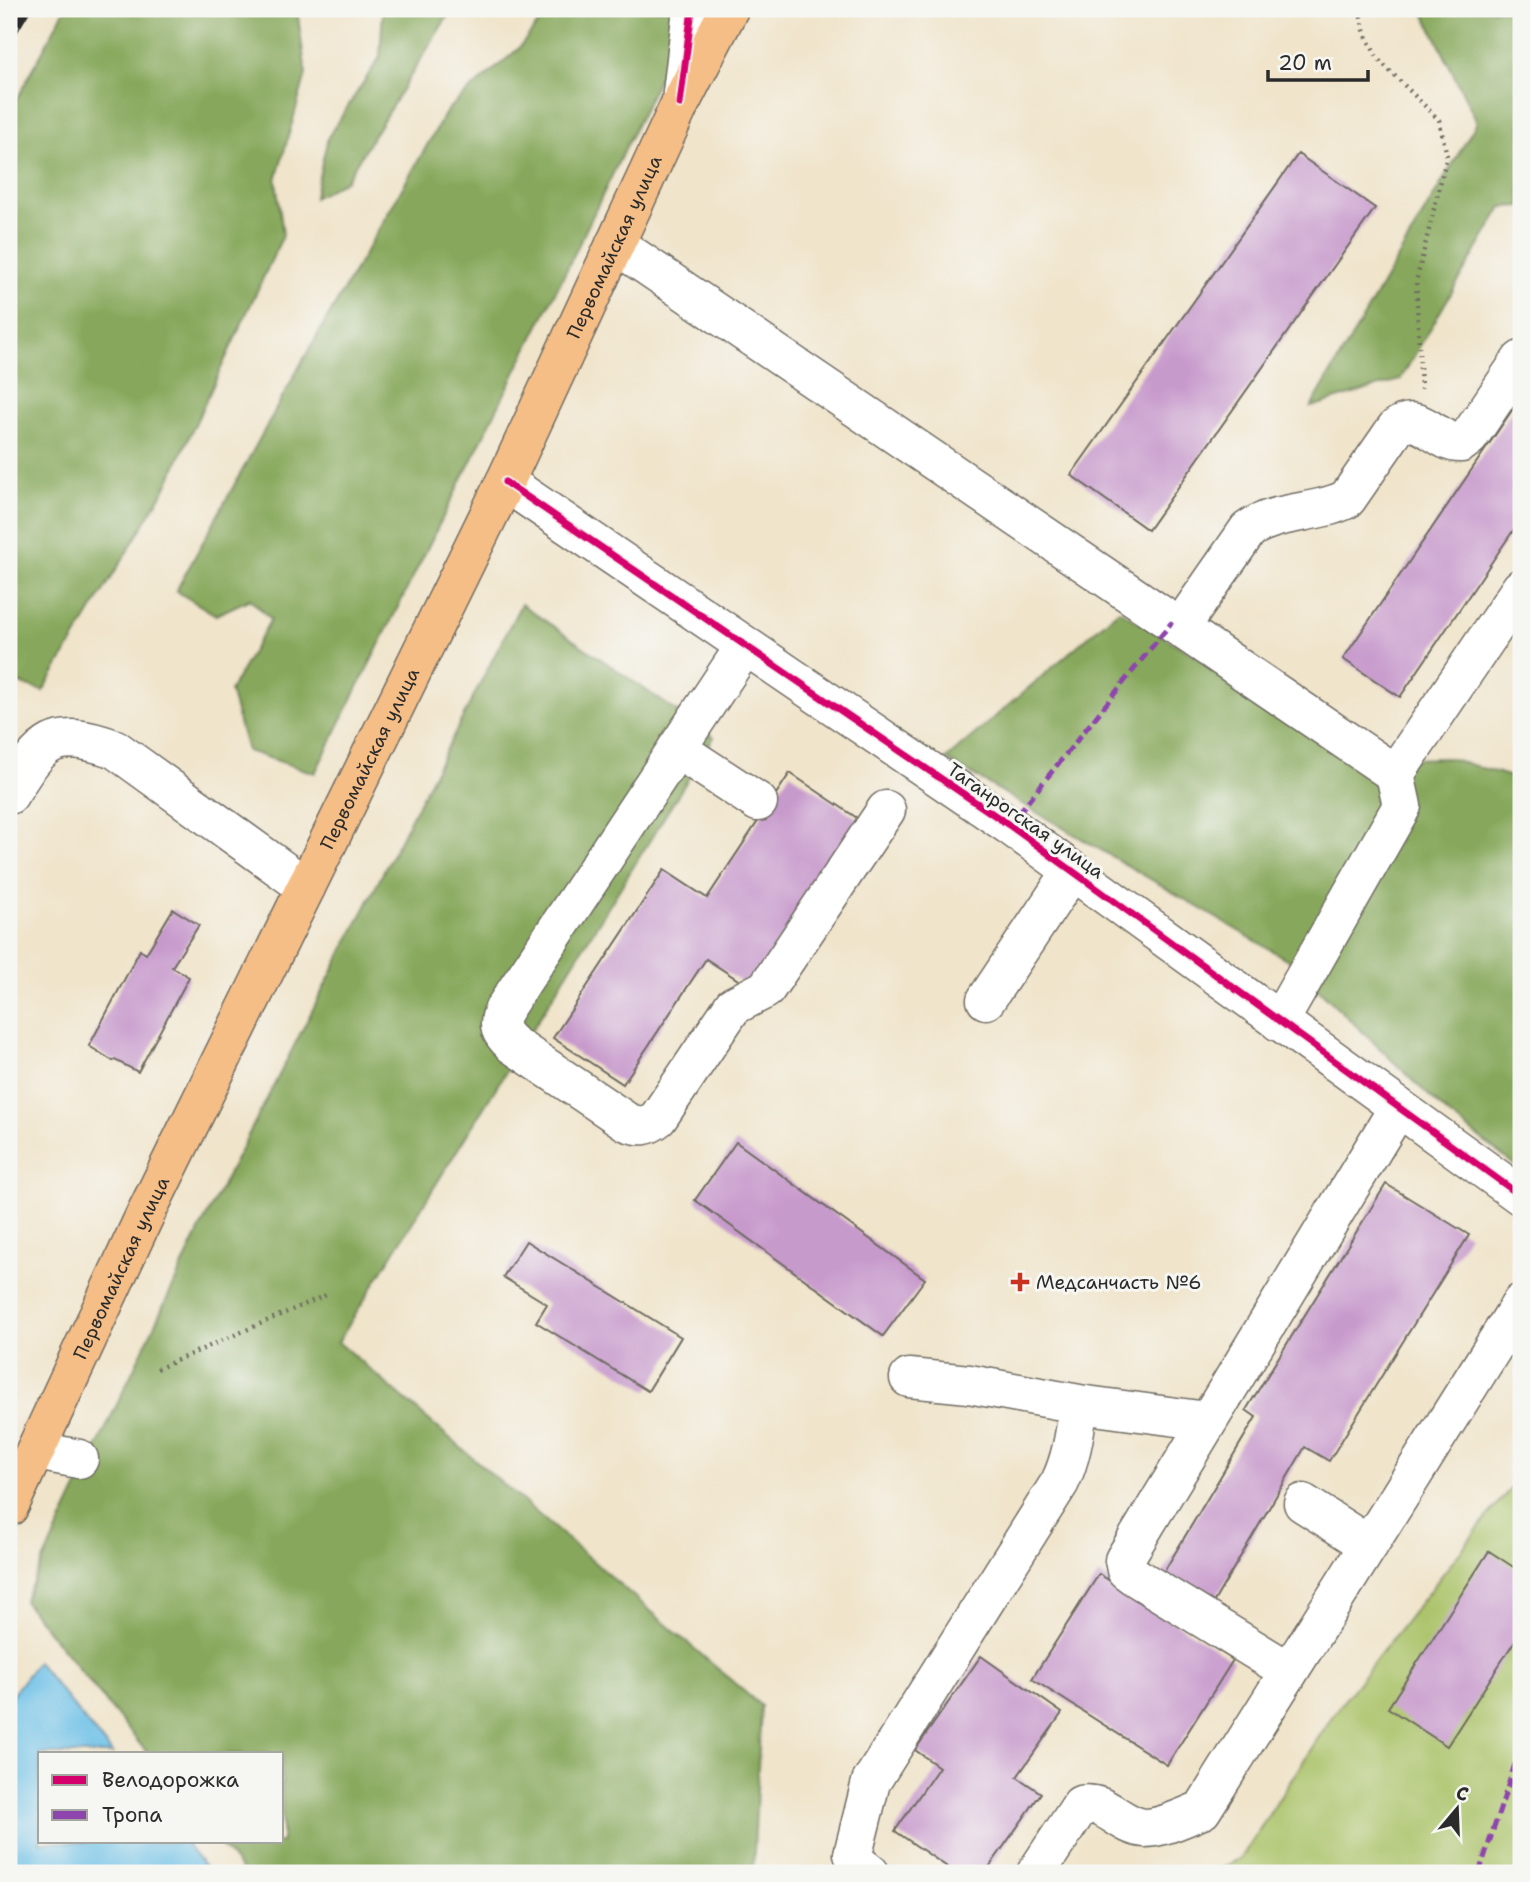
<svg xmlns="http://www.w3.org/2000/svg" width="1530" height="1882" font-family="'Shantell Sans',sans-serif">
<rect width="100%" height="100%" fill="#f6f6f2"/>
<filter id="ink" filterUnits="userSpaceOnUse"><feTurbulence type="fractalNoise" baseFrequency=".0143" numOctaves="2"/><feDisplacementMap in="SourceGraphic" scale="14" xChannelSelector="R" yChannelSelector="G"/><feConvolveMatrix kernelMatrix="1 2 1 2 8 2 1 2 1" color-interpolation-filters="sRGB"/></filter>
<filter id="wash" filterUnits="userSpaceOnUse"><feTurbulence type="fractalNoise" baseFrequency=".00686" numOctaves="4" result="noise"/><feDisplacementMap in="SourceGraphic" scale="28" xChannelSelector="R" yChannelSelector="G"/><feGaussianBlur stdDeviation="1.57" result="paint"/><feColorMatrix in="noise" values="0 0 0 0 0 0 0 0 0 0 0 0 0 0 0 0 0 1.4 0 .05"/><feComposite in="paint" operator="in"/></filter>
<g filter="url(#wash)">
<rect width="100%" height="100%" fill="#f0e4ca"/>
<!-- green -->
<path fill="#aac268" stroke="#6a764a" stroke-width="2" d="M 1521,1477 L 1521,1873 L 1212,1873 L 1241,1858 L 1335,1712 L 1499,1502 Z"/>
<!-- forest -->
<path fill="#87a85c" stroke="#596a44" stroke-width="2" d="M 65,9 L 297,9 L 306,74 L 276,180 L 283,235 L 165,489 L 43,691 L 9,680 L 9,114 Z
M 383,9 L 452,9 L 346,180 L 314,198 L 328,137 L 380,57 Z
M 550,9 L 692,9 L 568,267 L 315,773 L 247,751 L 230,691 L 271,619 L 250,599 L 216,615 L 176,591 L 298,369 L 448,109 L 518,49 Z
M 1422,9 L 1521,9 L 1521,206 L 1502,207 L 1400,380 L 1311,407 L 1477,122 Z
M 521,604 L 714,737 L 338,1342 L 761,1706 L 753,1873 L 244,1873 L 218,1842 L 282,1842 L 282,1754 L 148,1754 L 24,1601 L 200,1229 Z
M 1119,610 L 1368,760 L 1449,758 L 1521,780 L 1521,1170 L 1448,1114 L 1288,960 L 946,759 Z"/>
<!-- water -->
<path fill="#6bbfe7" stroke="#4b7589" stroke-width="2" d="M 37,1662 L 113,1754 L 40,1754 L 40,1842 L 184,1842 L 210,1873 L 9,1873 L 9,1699 Z"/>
<g id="blocks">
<!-- building -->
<path fill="#c79acc" d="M 1298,154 L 1375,208 L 1148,530 L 1071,475 Z
M 1521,397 L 1521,519 L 1400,697 L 1343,659 Z
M 790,773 L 860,820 L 749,987 L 706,959 L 623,1084 L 553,1038 L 664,870 L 707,898 Z
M 173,909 L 199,925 L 172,967 L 189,977 L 138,1072 L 115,1060 L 113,1061 L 89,1046 L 140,950 L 146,954 Z
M 736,1142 L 925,1279 L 883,1336 L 695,1200 Z
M 1386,1184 L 1469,1235 L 1329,1461 L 1305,1447 L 1206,1615 L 1156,1585 L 1256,1417 L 1246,1410 Z
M 526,1241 L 681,1337 L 648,1391 L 536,1322 L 547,1304 L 503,1277 Z
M 1489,1551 L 1521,1572 L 1521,1631 L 1447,1746 L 1388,1708 Z
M 1099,1574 L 1233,1660 L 1167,1765 L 1032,1679 Z
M 981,1656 L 1062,1713 L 1017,1777 L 1041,1793 L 985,1873 L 956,1873 L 895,1831 L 939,1767 L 915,1750 Z"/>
</g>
</g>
<g filter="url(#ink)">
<use href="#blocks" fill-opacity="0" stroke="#706c63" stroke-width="2"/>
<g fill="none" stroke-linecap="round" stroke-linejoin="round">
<defs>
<path id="minor" d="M 681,101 L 692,9
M 615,244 L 1395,774
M 505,482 L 1009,825 L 1521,1196
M 1180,628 L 1248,530 C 1278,509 1316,515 1347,499 L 1396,428 C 1420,409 1437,444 1461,443 L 1469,437 L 1521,360
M 745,646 L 504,1009 C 496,1026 500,1033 513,1045 L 627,1122 C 640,1127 647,1127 658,1118 L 733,1006 L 766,989 L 886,810
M 677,749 L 758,802
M 9,795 C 42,743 51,726 115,749 L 306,887
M 986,1000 L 1072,871
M 1279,1022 L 1402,806 L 1395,774 L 1521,588
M 909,1378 L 969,1384 L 1079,1404 L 1207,1421
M 37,1451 L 79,1459
M 1303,1503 L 1369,1545
M 1289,1671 L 1134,1576 L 1126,1570 L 1124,1560 L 1398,1108
M 870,1873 L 857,1863 L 853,1854 L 871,1782 L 1060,1482 C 1072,1457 1075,1431 1079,1404
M 1036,1873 L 1081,1805 C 1105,1799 1121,1827 1145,1828 C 1163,1828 1186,1816 1202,1810 L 1521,1303"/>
<g id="major">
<path id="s1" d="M 9,1507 L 145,1215 L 505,482 L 680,104 L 729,9"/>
</g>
</defs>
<!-- minor casing -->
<use href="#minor" stroke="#706c63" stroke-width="41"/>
<!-- major casing -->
<use href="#major" stroke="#706c63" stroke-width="41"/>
<!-- path -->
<path stroke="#706c63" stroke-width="4.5" stroke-dasharray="2 5" stroke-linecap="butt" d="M 1359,9 L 1365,34 L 1378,59 L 1439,120 L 1447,156 L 1416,282 L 1421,389
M 157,1369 L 326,1295"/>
<!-- minor -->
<use href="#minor" stroke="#fff" stroke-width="38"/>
<!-- major -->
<use href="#major" stroke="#f6be87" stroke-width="38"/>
<defs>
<path id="rail" d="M 9,39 L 27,9"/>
</defs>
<!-- rail casing -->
<use href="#rail" stroke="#2b2b2b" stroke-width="8"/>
<!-- rail -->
<use href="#rail" stroke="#f6f6f2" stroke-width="5" stroke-dasharray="16" stroke-linecap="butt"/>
<!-- quiet -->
<path stroke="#8e44ad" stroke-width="5" stroke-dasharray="10 5" stroke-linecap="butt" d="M 1009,825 L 1172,622
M 1479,1873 L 1521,1746"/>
<defs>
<path id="cycleway" d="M 680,104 L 692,9
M 505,482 L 1009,825 L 1521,1196"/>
</defs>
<!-- cycleway casing -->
<use href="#cycleway" stroke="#f6f6f2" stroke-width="11"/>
<!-- cycleway -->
<use href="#cycleway" stroke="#d6006c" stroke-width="7"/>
</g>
</g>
<!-- markers -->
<path fill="#c8321e" stroke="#f6f6f2" stroke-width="2.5" d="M1016.5 1271.5h7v7h7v7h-7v7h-7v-7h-7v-7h7z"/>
<g text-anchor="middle" stroke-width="6" stroke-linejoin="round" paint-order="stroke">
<!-- street labels -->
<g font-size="19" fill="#2b2b2b" stroke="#f6f6f2">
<text dy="7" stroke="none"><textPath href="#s1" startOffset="1398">Первомайская улица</textPath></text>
<text dy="7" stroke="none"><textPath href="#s1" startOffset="831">Первомайская улица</textPath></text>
<text transform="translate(1026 820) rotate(35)" y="7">Таганрогская улица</text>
<text dy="7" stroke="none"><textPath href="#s1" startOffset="264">Первомайская улица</textPath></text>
</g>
<!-- poi labels -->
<g font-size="19" fill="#2b2b2b" stroke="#f6f6f2" text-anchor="start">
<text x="1036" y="1289">Медсанчасть №6</text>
</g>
</g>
<!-- margin -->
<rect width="1530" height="1882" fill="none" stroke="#f6f6f2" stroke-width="35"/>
<!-- legend -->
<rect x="38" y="1752" width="245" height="91" fill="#f6f6f2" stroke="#a5a5a2" stroke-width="2"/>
<rect x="52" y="1775" width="35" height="10" fill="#d6006c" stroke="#a5a5a2" stroke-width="2"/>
<text x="102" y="1787" font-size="21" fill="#2b2b2b">Велодорожка</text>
<rect x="52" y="1810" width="35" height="10" fill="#8e44ad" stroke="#a5a5a2" stroke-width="2"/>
<text x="102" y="1822" font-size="21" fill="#2b2b2b">Тропа</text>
<!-- north arrow -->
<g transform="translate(1457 1809) rotate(19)" stroke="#f6f6f2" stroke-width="5" paint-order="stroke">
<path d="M0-5L12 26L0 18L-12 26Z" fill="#2b2b2b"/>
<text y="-10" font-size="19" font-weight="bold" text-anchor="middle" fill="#2b2b2b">С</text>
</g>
<!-- scale -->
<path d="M1268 70v10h100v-10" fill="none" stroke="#2b2b2b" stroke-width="3.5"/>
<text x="1278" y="70" font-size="21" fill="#2b2b2b" stroke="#f6f6f2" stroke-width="5" paint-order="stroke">20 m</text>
</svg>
